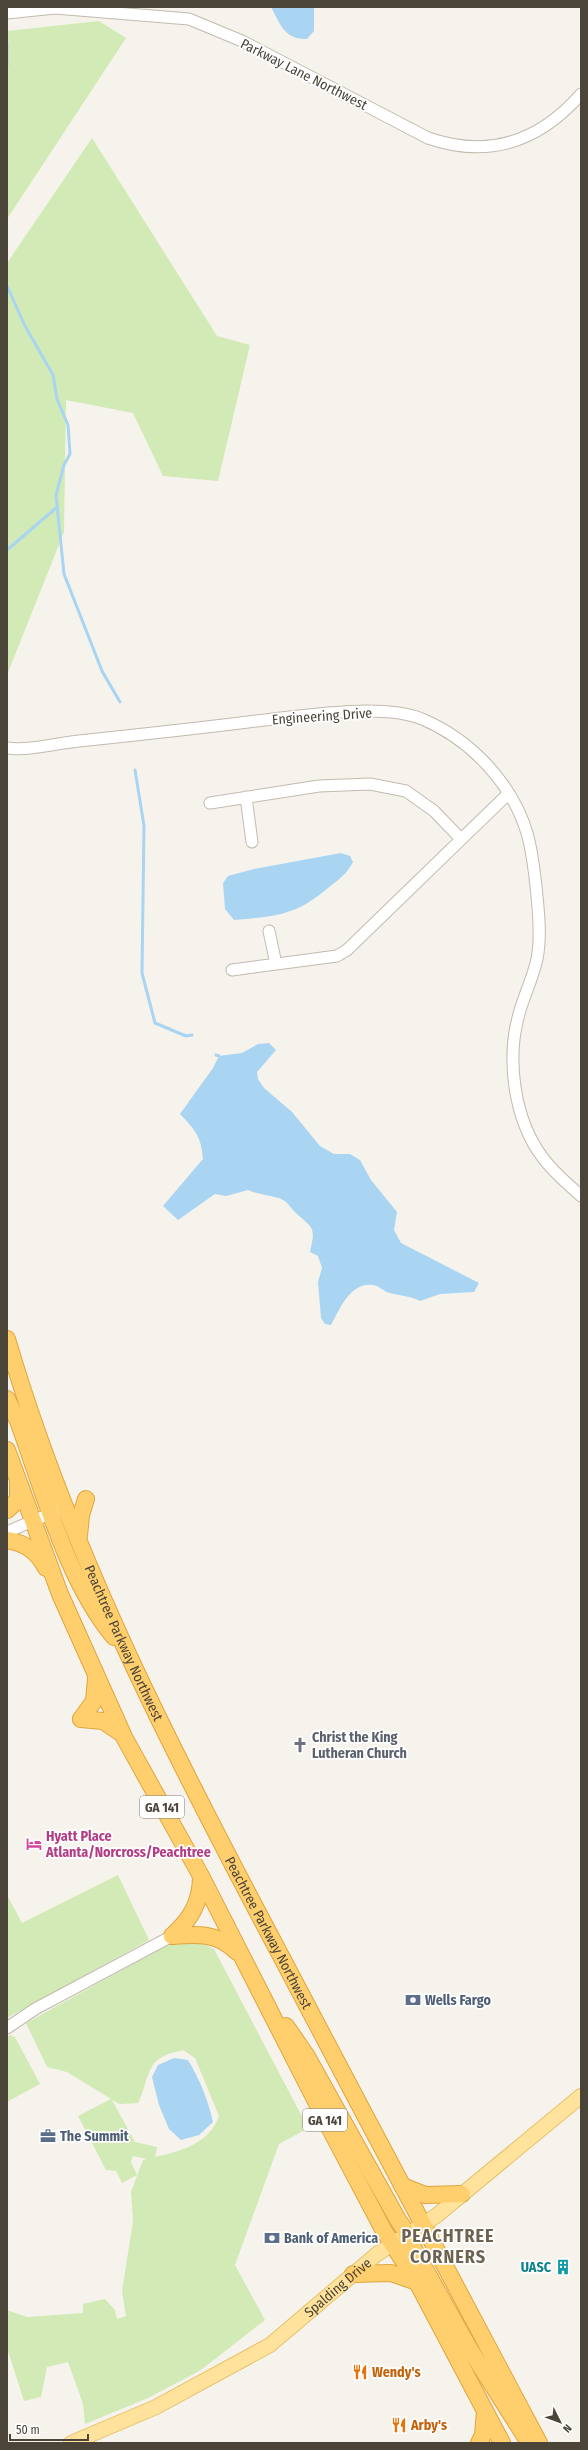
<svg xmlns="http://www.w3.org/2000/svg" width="588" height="2450" font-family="'Fira Sans Condensed',sans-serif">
<rect width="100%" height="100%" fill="#f6f3ec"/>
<!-- green -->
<path fill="#d2eab5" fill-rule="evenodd" d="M 99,21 L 126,38 L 7,219 L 7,31 Z
M 92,138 L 217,336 L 250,345 L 218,481 L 163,476 L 133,413 L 66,400 L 64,532 L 7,675 L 7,263 Z
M 118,1875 L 149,1940 L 7,2018 L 7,1895 L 22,1923 Z
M 191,1938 L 214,1949 L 307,2126 L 303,2131 L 279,2144 L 235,2265 L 265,2320 L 201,2370 L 148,2398 L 85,2424 L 83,2404 L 68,2362 L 47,2367 L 41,2397 L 24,2401 L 7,2348 L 7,2310 L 27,2317 L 83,2313 L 83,2304 L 105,2299 L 115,2310 L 117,2319 L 126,2316 L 122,2291 L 133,2221 L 131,2192 L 143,2160 L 147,2159 L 133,2156 L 131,2162 L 137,2175 L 122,2183 L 116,2171 L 106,2170 L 78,2116 L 111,2099 L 67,2072 L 47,2067 L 26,2023 L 166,1946 ZM 183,2050 L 195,2058 L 219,2116 C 209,2144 181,2151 155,2157 L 157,2147 L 135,2142 L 112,2100 L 120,2104 L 138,2103 C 146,2089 146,2065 162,2057 C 168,2053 176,2052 183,2050 Z
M 10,2035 L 15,2037 L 40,2084 L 7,2102 L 7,2037 Z"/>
<!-- water -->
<path fill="#a9d4f2" d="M 271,7 L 314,7 L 314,31 L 307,39 C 285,40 280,24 271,7 Z
M 341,853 L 350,856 L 353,862 C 347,874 338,880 328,888 C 295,916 276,916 234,920 L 225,909 L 223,883 L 228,876 L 254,869 Z
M 269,1043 L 276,1050 L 257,1072 L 258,1079 L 264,1088 L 292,1112 L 320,1146 L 334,1154 L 350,1154 L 360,1160 L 371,1180 L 397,1212 L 394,1230 L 401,1243 L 479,1283 L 474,1292 L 440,1294 L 420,1301 C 410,1296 401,1296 390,1293 C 384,1292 380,1286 373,1285 C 350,1282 340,1309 331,1325 L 325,1324 L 321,1318 L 318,1282 L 322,1268 L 318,1256 L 310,1252 C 316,1226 313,1229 296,1213 C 292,1210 288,1202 283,1200 C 277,1196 258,1195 248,1190 L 226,1196 L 215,1194 L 178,1220 L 163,1206 L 203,1159 C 201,1136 196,1131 180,1114 L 213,1068 L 219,1056 L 242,1053 L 258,1044 Z
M 174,2058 L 188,2060 C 200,2080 208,2100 213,2122 L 199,2135 L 181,2140 L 169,2129 L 159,2105 L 152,2077 L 158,2065 Z"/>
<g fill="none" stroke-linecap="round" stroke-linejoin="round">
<!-- stream -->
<path stroke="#a9d4f2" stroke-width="3" d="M 7,45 L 7,65
M 7,286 L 25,326 L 53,375 L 57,399 L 68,425 L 70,454 L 64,465 L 56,495 L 64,574 L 102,671 L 120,702
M 7,550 L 56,508
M 135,770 L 144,826 L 142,973 L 155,1023 L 186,1036 L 192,1035
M 216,1055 L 219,1056"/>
<defs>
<path id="minor" d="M 7,13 L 55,8 L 189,19 L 242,41 L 428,138 C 489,159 539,142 581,94
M 7,748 C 30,751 57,743 79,741 C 136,735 192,729 248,722 C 294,717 380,702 422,719 C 470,739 512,783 527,833 C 533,854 535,875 537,896 C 539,916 541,939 537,959 C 533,978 524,995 519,1014 C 506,1059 514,1120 543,1158 C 554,1173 568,1184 581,1196
M 246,797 L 252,842
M 210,803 L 319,786 L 370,784 L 406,791 L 434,811 L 461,839
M 269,931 L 276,964
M 232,970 L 337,956 L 347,950 L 508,794
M 7,1532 L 56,1511
M 7,2028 L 35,2009 L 172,1936"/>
<g id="major">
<path id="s1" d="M 71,2443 L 156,2407 L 270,2345 L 377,2254 L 436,2216 L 581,2096"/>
</g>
<g id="highway">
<path id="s2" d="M 7,1339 C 71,1557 176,1759 282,1958 C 367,2120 453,2281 539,2443"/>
<path d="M 7,1399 L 18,1421 C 43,1489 67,1581 114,1637"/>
<path d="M 7,1450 L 60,1594 L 124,1737 L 201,1876 L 328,2125 L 384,2231 L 417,2282 L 502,2443"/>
<path d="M 7,1510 L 18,1500 L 18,1483"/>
<path d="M 79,1536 L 81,1515 L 86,1499"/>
<path d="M 7,1540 C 25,1543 37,1551 46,1568"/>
<path d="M 81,1719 L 103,1721 L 121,1733"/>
<path d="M 81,1719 L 94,1701 L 96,1679"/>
<path d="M 172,1936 C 196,1934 218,1932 237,1952"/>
<path d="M 172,1936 C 191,1919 201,1902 201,1876"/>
<path d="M 286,2026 L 306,2055 L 398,2220 L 408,2234"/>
<path d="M 402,2186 L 425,2195 L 462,2194"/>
<path d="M 406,2235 L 469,2348 L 528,2441"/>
<path d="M 353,2274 L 391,2273 L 417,2282"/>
<path d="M 479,2443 L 483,2435 L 485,2411"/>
</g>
</defs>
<!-- minor casing -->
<use href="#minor" stroke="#c2bbae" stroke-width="13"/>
<!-- major casing -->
<use href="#major" stroke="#e6c16a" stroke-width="16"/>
<!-- highway casing -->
<use href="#highway" stroke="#e0a43c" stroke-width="18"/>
<!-- minor -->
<use href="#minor" stroke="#fff" stroke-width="11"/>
<!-- major -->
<use href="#major" stroke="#ffe39c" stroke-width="14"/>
<!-- highway -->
<use href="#highway" stroke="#ffcf6e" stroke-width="16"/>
</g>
<!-- icons -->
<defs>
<symbol id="church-bare" viewBox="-9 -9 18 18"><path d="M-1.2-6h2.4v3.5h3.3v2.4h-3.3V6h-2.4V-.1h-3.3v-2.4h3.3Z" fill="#6b7280" stroke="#fff" stroke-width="2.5" paint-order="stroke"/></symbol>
<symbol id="hotel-bare" viewBox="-9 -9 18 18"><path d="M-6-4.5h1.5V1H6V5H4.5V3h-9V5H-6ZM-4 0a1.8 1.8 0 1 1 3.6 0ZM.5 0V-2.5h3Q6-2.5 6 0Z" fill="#d1479c" stroke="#fff" stroke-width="2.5" paint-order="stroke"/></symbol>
<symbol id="bank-bare" viewBox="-9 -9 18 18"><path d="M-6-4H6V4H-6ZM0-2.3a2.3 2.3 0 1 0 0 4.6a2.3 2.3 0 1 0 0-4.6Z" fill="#5c6f8a" stroke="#fff" stroke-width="2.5" paint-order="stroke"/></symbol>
<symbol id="office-bare" viewBox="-9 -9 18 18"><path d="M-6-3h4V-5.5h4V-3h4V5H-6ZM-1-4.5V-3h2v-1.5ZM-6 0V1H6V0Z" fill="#5c6f8a" stroke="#fff" stroke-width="2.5" paint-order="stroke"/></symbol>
<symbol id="building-bare" viewBox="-9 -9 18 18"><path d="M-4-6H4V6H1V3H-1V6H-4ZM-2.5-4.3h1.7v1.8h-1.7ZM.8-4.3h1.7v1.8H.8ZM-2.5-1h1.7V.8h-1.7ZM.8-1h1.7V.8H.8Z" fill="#0f9aa8" stroke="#fff" stroke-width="2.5" paint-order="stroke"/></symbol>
<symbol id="restaurant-bare" viewBox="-9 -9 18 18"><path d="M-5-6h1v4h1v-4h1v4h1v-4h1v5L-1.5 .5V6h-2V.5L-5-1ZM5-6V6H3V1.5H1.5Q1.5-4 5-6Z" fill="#e8710a" stroke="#fff" stroke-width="2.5" paint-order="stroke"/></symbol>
</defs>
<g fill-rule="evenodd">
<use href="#church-bare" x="289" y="1734" width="22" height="22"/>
<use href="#hotel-bare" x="23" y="1833" width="22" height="22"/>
<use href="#bank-bare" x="402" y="1989" width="22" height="22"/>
<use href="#office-bare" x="37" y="2125" width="22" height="22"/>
<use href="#bank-bare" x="261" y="2227" width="22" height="22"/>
<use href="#building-bare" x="552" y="2256" width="22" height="22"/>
<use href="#restaurant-bare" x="349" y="2361" width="22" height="22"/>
<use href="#restaurant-bare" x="388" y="2414" width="22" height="22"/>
</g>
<g text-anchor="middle" stroke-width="3.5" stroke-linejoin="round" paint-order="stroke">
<!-- shield labels -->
<g fill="#fff" stroke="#817c74" stroke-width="1">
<rect x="140" y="1796" width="44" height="22" rx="3"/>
<rect x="303" y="2109" width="44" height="22" rx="3"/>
</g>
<g font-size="13" font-weight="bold" fill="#4b4439">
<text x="162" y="1812">GA 141</text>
<text x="325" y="2125">GA 141</text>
</g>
<!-- street labels -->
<g font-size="14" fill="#4b4439" stroke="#fff">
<text transform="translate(304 74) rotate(27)" y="5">Parkway Lane Northwest</text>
<text transform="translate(322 716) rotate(-4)" y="5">Engineering Drive</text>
<text dy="5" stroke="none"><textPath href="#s2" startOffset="326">Peachtree Parkway Northwest</textPath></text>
<text dy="5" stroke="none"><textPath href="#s2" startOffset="650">Peachtree Parkway Northwest</textPath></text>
<text dy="5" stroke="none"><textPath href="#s1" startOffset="311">Spalding Drive</textPath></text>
</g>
<!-- worship labels -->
<g font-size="14" font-weight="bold" fill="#5b616d" stroke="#fff" text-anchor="start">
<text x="312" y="1742">Christ the King<tspan x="312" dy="16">Lutheran Church</tspan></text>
</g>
<!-- hotel labels -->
<g font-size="14" font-weight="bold" fill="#b23c85" stroke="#fff" text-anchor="start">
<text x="46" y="1841">Hyatt Place<tspan x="46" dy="16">Atlanta/Norcross/Peachtree</tspan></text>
</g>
<!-- service labels -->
<g font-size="14" font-weight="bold" fill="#4e5e75" stroke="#fff" text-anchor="start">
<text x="425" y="2005">Wells Fargo</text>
<text x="60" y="2141">The Summit</text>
<text x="284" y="2243">Bank of America</text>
</g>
<!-- culture labels -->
<g font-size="14" font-weight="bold" fill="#0d838f" stroke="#fff" text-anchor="end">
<text x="551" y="2272">UASC</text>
</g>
<!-- food labels -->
<g font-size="14" font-weight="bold" fill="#c56008" stroke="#fff" text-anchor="start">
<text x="372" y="2377">Wendy's</text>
<text x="411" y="2430">Arby's</text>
</g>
<!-- district labels -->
<g font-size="18" font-weight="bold" letter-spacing="1" fill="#6e6250" stroke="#fff">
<text x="448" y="2242">PEACHTREE<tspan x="448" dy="21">CORNERS</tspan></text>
</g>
</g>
<!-- border -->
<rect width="588" height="2450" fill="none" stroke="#4b4439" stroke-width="16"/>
<!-- north arrow -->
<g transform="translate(560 2422) rotate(132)" stroke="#ffffff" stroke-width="3" paint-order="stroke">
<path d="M0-3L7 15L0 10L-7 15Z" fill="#4b4439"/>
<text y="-6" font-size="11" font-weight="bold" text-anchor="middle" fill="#4b4439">N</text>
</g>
<!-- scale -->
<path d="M10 2434v6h78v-6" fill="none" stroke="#4b4439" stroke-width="2"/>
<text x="16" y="2434" font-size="12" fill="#4b4439" stroke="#ffffff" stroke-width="3" paint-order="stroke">50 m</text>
</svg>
